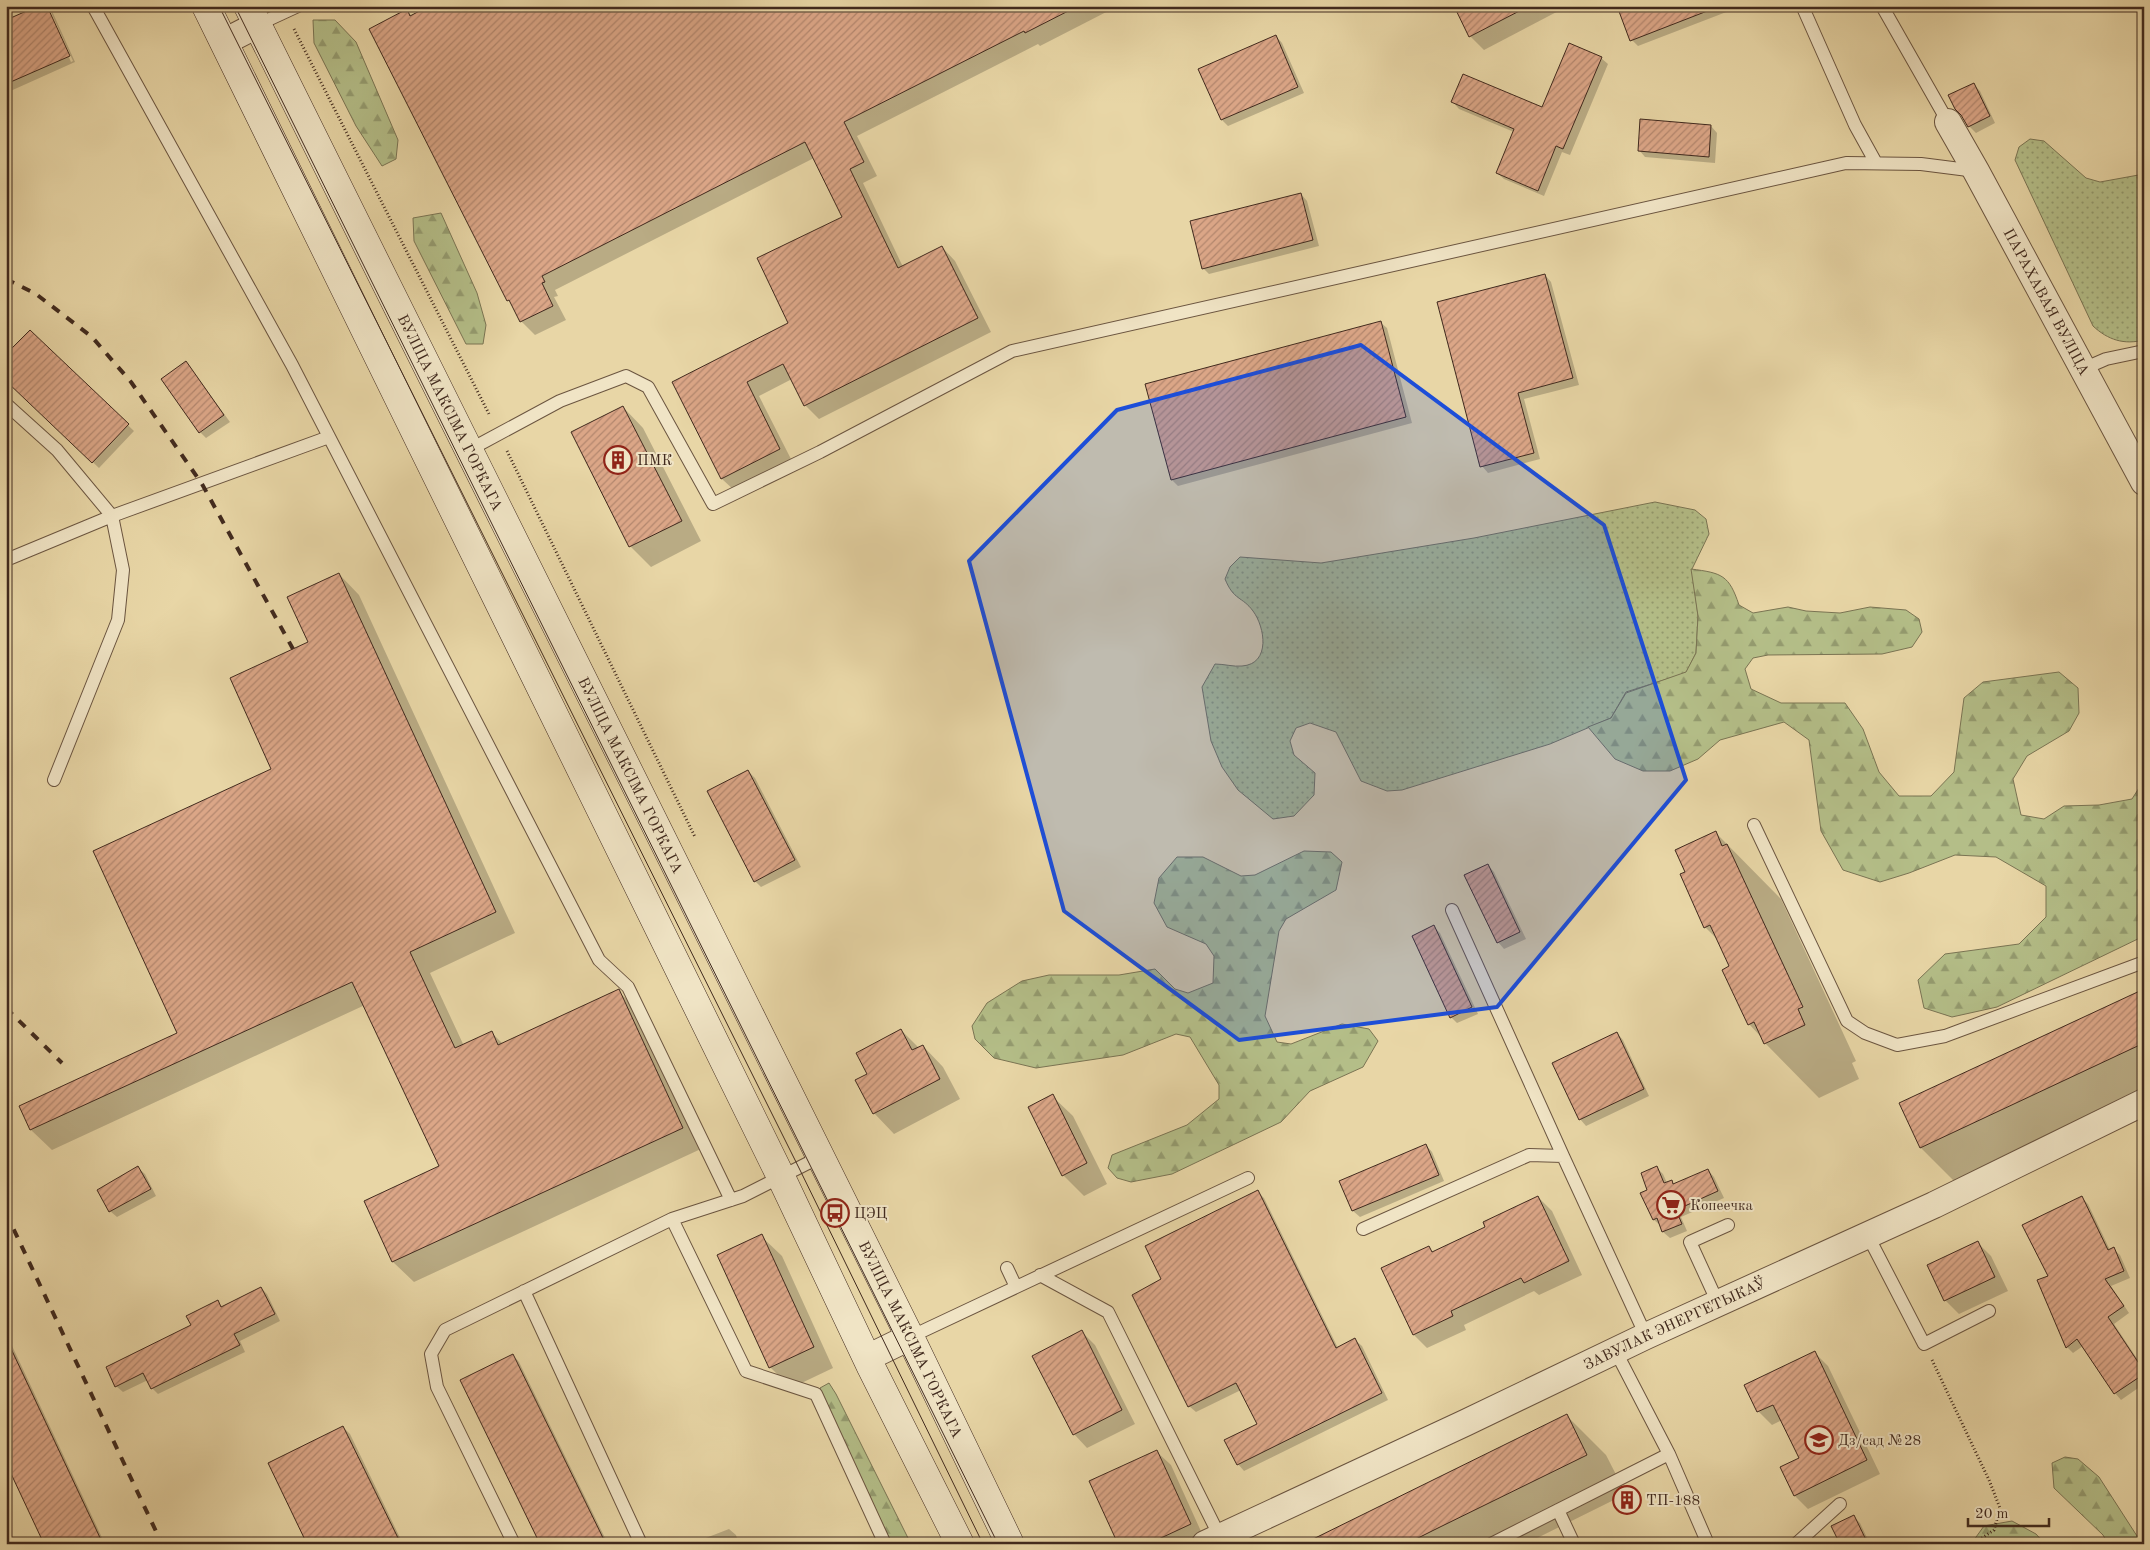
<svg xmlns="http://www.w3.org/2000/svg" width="2150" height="1550" font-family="'Old Standard TT',serif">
<defs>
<pattern id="grass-dots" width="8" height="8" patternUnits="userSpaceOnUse" patternTransform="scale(1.25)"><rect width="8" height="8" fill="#b4be88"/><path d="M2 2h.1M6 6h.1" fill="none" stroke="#949b6f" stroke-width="1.8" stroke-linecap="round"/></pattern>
<pattern id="forest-firs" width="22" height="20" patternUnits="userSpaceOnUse" patternTransform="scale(1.25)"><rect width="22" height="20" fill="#b4be88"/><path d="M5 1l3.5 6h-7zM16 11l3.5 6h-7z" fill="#949b6f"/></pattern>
<pattern id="building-hatch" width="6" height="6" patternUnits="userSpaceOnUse" patternTransform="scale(1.25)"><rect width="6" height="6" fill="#dba687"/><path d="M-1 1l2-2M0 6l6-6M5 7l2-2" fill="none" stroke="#b3876e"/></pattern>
</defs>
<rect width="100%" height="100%" fill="#e8d6a6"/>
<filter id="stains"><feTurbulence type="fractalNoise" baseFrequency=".004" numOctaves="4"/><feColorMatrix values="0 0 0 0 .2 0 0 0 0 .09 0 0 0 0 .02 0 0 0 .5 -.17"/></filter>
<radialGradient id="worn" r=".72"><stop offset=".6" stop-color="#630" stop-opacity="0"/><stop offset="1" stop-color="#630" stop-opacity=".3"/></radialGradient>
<!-- grass -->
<path fill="url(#grass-dots)" stroke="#7a7453" d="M 2030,139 L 2044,141 L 2086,178 L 2100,182 L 2144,174 L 2144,340 C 2124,345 2108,340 2093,326 L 2015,160 L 2019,147 Z
M 1655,502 L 1695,510 L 1706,519 L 1709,534 L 1692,569 L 1698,616 L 1696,653 L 1686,673 L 1626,692 L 1611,718 L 1550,744 L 1402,790 L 1387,791 L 1361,781 L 1336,732 L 1310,723 L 1296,728 L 1290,741 L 1294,755 L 1315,773 L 1314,795 L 1294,816 L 1273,819 L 1238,790 L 1222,767 L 1211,741 L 1202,687 L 1215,664 C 1224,664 1234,667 1242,666 C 1271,664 1265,627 1253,611 C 1242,596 1234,601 1225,579 L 1230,567 L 1240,557 L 1321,563 L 1474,538 Z"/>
<!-- forest -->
<path fill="url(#forest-firs)" stroke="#7a7453" d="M 313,20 L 335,20 L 356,42 L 398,140 L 396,159 L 382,166 L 356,126 L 314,43 Z
M 441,213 L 477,293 L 486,325 L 483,344 L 466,344 L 414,241 L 413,218 Z
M 1691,569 C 1722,573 1729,575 1739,605 L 1753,613 L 1788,607 L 1806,611 L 1840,613 L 1870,607 L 1906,610 L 1919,619 L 1922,632 L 1912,647 L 1882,654 L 1768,655 L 1753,658 L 1745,669 L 1751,689 L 1781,703 L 1845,703 L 1863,729 L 1879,772 L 1899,796 L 1931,796 L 1954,772 L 1964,698 L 1983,682 L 2059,672 L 2078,688 L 2079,713 L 2069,731 L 2027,756 L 2013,779 L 2021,815 L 2044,819 L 2064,806 L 2099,805 L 2132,799 L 2144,780 L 2144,936 L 1997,1007 L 1952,1017 L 1924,1008 L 1918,980 L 1945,954 L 2019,944 L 2046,917 L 2046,886 L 1996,857 L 1955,855 L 1909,873 L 1880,882 L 1843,870 L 1821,831 L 1809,740 L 1784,722 L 1720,740 L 1698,759 L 1670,771 L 1643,771 L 1615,759 L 1588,727 L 1611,718 L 1626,693 L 1686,672 L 1696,653 L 1698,616 Z
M 1304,851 L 1331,852 L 1342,862 L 1336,890 L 1286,919 L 1279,931 L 1265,1016 L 1277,1042 L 1291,1044 L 1342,1024 L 1369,1029 L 1378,1041 L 1363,1067 L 1310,1091 L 1281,1122 L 1172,1174 L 1131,1182 L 1117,1178 L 1108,1168 L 1112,1155 L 1187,1125 L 1219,1099 L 1219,1085 L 1190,1037 L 1176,1034 L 1123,1055 L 1036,1068 L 994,1058 L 975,1039 L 972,1026 L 987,1003 L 1022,981 L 1049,975 L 1119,975 L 1155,969 L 1175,989 L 1188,993 L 1213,983 L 1214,956 L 1206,944 L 1167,927 L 1154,903 L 1159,878 L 1177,857 L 1203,857 L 1241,876 L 1255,875 Z
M 829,1383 L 836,1394 L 911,1544 L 892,1544 L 825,1402 L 820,1388 Z
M 2065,1457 L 2078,1459 L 2099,1477 L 2137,1536 L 2144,1539 L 2144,1544 L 2108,1544 L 2103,1535 L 2054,1488 L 2052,1463 Z
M 2012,1521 L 2036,1534 L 2045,1544 L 1971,1544 L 1984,1526 Z"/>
<!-- shadow -->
<path fill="#0003" fill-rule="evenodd" d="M 41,6 L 47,6 L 52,11 L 75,62 L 6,93 L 6,22 ZM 48,10 L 50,10 L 73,61 L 71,62 Z
M 432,6 L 1118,6 L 1040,46 L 1038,44 L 857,136 L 877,176 L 863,183 L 903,267 L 942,247 L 955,261 L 991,332 L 819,419 L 805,405 L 792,379 L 759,396 L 793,463 L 736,492 L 722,479 L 674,382 L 790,324 L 844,217 L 814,158 L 555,290 L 558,296 L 554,297 L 566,320 L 535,335 L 521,321 L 513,306 L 508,300 L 407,11 L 412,16 Z
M 1455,6 L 1568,6 L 1484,50 L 1470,36 Z
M 1619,6 L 1742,6 L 1638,46 L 1632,40 Z
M 1276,36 L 1282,43 L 1304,93 L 1228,126 L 1222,120 Z
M 1601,58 L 1608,64 L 1570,155 L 1562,152 L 1544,196 L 1504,179 L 1497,173 L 1514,132 L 1459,109 L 1453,102 L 1543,109 Z
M 1974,85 L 1980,91 L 1995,123 L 1976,133 L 1969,126 Z
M 1711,126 L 1717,133 L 1715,163 L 1645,157 L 1639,150 Z
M 1301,194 L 1307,201 L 1319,246 L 1209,274 L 1203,268 Z
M 1545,275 L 1551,282 L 1579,385 L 1524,399 L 1540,459 L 1488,473 L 1482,466 Z
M 1380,322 L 1387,328 L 1412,423 L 1178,486 L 1172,480 Z
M 30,331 L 134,431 L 99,468 L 6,380 Z
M 186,362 L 230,422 L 206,438 L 200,432 Z
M 623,407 L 643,428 L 701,541 L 651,567 L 630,546 Z
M 339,574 L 359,595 L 515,933 L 430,973 L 464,1046 L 492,1033 L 503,1044 L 618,991 L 639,1011 L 703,1148 L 414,1282 L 393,1262 L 365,1202 L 441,1167 L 365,1005 L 52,1150 L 31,1130 L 21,1107 L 178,1034 L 273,769 L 310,643 Z
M 748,771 L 755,778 L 801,867 L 761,887 L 755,881 Z
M 1715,832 L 1781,899 L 1856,1061 L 1852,1063 L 1859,1079 L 1819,1098 L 1765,1043 L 1762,1038 L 1749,1024 L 1730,967 L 1717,939 L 1705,927 L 1681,875 L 1687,872 Z
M 1488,865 L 1494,872 L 1526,939 L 1504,949 L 1498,942 Z
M 1434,927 L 1440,933 L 1478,1014 L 1457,1023 L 1451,1017 Z
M 2144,990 L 2144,1101 L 1960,1187 L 1921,1148 L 1901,1104 Z
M 901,1030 L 919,1048 L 923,1046 L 943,1067 L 960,1099 L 894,1134 L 874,1113 L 869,1074 Z
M 1617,1033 L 1623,1040 L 1649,1096 L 1586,1126 L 1580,1119 Z
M 1052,1096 L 1073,1116 L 1107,1184 L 1084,1196 L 1063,1175 Z
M 1426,1145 L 1432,1152 L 1444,1181 L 1360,1217 L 1353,1211 L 1341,1181 Z
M 138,1168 L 145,1174 L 156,1196 L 117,1217 L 110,1211 Z
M 1657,1168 L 1663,1174 L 1667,1183 L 1671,1181 L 1675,1185 L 1708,1170 L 1714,1177 L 1724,1198 L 1681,1217 L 1687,1231 L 1670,1238 L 1663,1232 L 1661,1226 L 1654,1220 L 1642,1194 L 1649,1191 Z
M 1258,1192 L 1264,1198 L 1338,1348 L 1355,1340 L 1362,1346 L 1388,1400 L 1244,1471 L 1238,1464 L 1259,1425 L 1241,1390 L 1196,1412 L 1189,1406 Z
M 1538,1197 L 1552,1211 L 1582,1275 L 1539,1295 L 1534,1291 L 1464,1325 L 1466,1330 L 1427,1348 L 1414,1335 L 1383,1269 L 1428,1247 L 1434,1253 L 1487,1227 Z
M 2082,1198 L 2088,1204 L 2110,1250 L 2113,1249 L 2120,1255 L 2130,1278 L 2111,1286 L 2129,1313 L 2114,1324 L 2144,1369 L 2144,1384 L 2121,1400 L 2115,1393 L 2083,1346 L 2073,1353 L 2067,1347 L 2049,1276 Z
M 761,1236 L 782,1256 L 833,1368 L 791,1388 L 770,1367 Z
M 1978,1243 L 1991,1256 L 2008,1291 L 1959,1314 L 1945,1300 L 1929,1266 Z
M 261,1288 L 267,1294 L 280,1321 L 240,1341 L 245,1352 L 158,1394 L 152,1388 L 148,1380 L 123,1392 L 116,1386 L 192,1326 L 217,1302 L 223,1307 Z
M 1082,1332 L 1095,1345 L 1135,1424 L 1087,1448 L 1074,1434 Z
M 6,1333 L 105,1544 L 45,1544 L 6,1460 Z
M 1815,1353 L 1828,1366 L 1880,1474 L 1808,1509 L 1795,1496 L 1800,1459 L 1782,1420 L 1772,1425 L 1758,1411 Z
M 513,1355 L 519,1362 L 608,1544 L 542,1544 Z
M 1567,1416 L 1606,1455 L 1626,1494 L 1525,1544 L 1323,1544 Z
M 343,1427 L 350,1434 L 403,1544 L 309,1544 Z
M 1157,1452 L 1171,1465 L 1204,1538 L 1191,1544 L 1119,1544 Z
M 1854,1517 L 1860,1523 L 1870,1544 L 1842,1544 Z
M 729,1529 L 736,1535 L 739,1544 L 698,1544 L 698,1541 Z"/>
<!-- building -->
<path fill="url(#building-hatch)" stroke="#412a1e" d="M 38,6 L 47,6 L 70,56 L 6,84 L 6,20 Z
M 429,6 L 1078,6 L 1025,33 L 1024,31 L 844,122 L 864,162 L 850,169 L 898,268 L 942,246 L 978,318 L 804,406 L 783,364 L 747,382 L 780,449 L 721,479 L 672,382 L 788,323 L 757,258 L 842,217 L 805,142 L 542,276 L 545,282 L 542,283 L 553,306 L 520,322 L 509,300 L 507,301 L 369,29 L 407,9 L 410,16 Z
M 1454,6 L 1529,6 L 1469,37 Z
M 1617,6 L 1715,6 L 1715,8 L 1630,41 Z
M 1276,35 L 1298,87 L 1221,120 L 1198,69 Z
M 1569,43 L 1602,57 L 1563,149 L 1556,146 L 1538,191 L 1496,173 L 1514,129 L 1451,102 L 1463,74 L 1542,107 Z
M 1974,83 L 1990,116 L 1968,127 L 1961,115 L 1955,109 L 1948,95 Z
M 1640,119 L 1711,125 L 1709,157 L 1638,151 Z
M 1301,193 L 1313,240 L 1202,269 L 1190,221 Z
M 1545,274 L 1573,378 L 1518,393 L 1534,453 L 1480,467 L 1437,302 Z
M 1381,321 L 1406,417 L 1171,480 L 1145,384 Z
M 30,330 L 129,424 L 92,463 L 6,381 L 6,354 Z
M 186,361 L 224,415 L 199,433 L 161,379 Z
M 623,406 L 682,521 L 629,547 L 571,432 Z
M 339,573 L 496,912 L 410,952 L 455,1048 L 492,1031 L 498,1045 L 619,989 L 683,1128 L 392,1262 L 364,1201 L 439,1166 L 352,982 L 30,1130 L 19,1106 L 177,1033 L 93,851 L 271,769 L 230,678 L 308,642 L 287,597 Z
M 748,770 L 795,860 L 754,882 L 707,791 Z
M 1716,831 L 1722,846 L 1727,844 L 1803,1007 L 1798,1009 L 1805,1025 L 1764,1044 L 1754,1022 L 1748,1025 L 1722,970 L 1729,966 L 1710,925 L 1704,928 L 1680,874 L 1685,872 L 1675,850 Z
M 1488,864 L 1520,932 L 1497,943 L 1464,875 Z
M 1434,925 L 1472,1007 L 1450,1018 L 1412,936 Z
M 2144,989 L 2144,1043 L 1920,1148 L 1899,1103 Z
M 901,1029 L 912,1050 L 923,1045 L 940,1079 L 873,1114 L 855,1080 L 867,1074 L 856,1053 Z
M 1617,1032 L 1644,1089 L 1579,1120 L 1552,1063 Z
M 1053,1094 L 1087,1163 L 1062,1176 L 1028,1107 Z
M 1426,1144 L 1439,1175 L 1352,1211 L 1339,1181 Z
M 138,1166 L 151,1189 L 109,1212 L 97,1190 Z
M 1657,1166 L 1664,1183 L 1672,1180 L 1673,1184 L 1708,1169 L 1718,1191 L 1676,1210 L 1682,1224 L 1662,1232 L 1657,1218 L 1653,1220 L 1640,1193 L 1647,1190 L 1641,1173 Z
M 1258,1190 L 1336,1348 L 1355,1338 L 1382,1393 L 1237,1465 L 1224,1440 L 1257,1424 L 1236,1383 L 1188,1407 L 1132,1295 L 1161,1279 L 1145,1246 Z
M 1538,1196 L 1569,1261 L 1524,1283 L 1521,1278 L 1451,1311 L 1453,1316 L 1413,1335 L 1381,1268 L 1429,1246 L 1432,1252 L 1485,1227 L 1483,1222 Z
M 2082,1196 L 2108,1250 L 2114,1247 L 2124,1271 L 2105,1279 L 2124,1306 L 2108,1317 L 2144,1371 L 2144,1374 L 2114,1394 L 2077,1339 L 2066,1348 L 2037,1280 L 2048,1276 L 2022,1225 Z
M 762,1234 L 814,1347 L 769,1368 L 717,1255 Z
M 1978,1241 L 1995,1277 L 1944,1301 L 1927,1265 Z
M 261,1287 L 275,1314 L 234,1334 L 240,1345 L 151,1389 L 143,1373 L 115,1387 L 106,1367 L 191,1325 L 186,1316 L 218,1300 L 221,1307 Z
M 1082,1330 L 1122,1410 L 1073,1435 L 1032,1356 Z
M 6,1338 L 103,1544 L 44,1544 L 6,1463 Z
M 1815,1351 L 1867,1460 L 1794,1496 L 1780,1467 L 1799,1458 L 1773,1405 L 1757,1412 L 1744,1385 Z
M 513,1354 L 606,1544 L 540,1544 L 460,1380 Z
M 1567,1414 L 1587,1455 L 1438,1528 L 1406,1544 L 1303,1544 Z
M 343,1426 L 401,1544 L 307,1544 L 268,1463 Z
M 1157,1450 L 1191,1524 L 1148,1544 L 1118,1544 L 1089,1481 Z
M 1854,1515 L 1868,1544 L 1840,1544 L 1831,1526 Z"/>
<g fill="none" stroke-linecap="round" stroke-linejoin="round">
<defs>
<path id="service" d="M 93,6 L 292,365 L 599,960 L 628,987 L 731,1200
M 1882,6 L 1948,122
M 1804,10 L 1855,125 L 1876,163
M 257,25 L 298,6
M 2083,369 L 2106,359 L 2144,351
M 6,404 L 57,450 L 112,516 L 123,570 L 118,620 L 54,780
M 469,450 L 560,401 L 626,376 L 648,387 L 713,504 L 820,452 L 1012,351 L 1846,163 L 1921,164 L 1976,171
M 6,560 L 112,516 L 329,437
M 1754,825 L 1847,1021 L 1865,1033 L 1897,1045 L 1945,1036 L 2144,962
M 1452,910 L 1563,1156
M 672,1219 L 746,1371 L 816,1394 L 885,1544
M 1363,1229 L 1529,1155 L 1563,1156 L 1646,1336
M 1868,1236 L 1924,1344 L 1989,1311
M 1007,1268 L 1016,1287
M 1040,1275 L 1108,1312 L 1222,1541
M 524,1291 L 641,1544
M 1718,1303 L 1690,1242 L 1728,1225
M 910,1337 L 1248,1178
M 1669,1454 L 1708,1544
M 1558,1510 L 1574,1544
M 514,1544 L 437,1387 L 431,1354 L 445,1330 L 672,1219 L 743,1196 L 820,1157
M 1491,1544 L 1669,1454 L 1615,1350
M 1796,1544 L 1840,1504"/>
<g id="minor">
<path d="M 224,42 L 257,25"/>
<path id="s1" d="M 1948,122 L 1976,171 L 2144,482"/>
<path d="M 867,1358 L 910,1337"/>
<path id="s2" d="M 1205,1544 L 1465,1423 L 1646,1336 L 1934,1205 L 2144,1102"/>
</g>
<g id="secondary">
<path d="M 206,6 L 781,1177 L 871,1367 L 960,1544"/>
<path id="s3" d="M 248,6 L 910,1337 L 1010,1544"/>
</g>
</defs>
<!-- service casing -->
<use href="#service" stroke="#6b5540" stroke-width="14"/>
<!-- minor casing -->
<use href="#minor" stroke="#6b5540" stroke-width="28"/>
<!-- secondary casing -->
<use href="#secondary" stroke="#412a1e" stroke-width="29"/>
<!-- path -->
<path stroke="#412a1e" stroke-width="3" stroke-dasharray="1 2.5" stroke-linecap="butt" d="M 294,29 L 490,416
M 507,451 L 695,837
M 1932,1360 L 1989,1480 L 2000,1508 L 1994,1530 L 1973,1544"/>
<!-- service -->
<use href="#service" stroke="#f0e4c5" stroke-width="12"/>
<!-- minor -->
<use href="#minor" stroke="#f0e4c5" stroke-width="26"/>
<!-- secondary -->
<use href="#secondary" stroke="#f0e4c5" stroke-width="28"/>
<!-- tram -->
<path stroke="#412a1e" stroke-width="1" d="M 219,6 L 799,1168 L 983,1544
M 235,6 L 998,1544"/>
<!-- rail -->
<path stroke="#412a1e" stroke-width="4" stroke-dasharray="9 9" stroke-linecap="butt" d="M 6,279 L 36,294 L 92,337 L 131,382 L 202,484 L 293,649
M 6,1008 L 62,1063
M 6,1213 L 162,1544"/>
</g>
<!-- marked area -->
<path fill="#1d4ed8" fill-opacity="0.2" stroke="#1d4ed8" stroke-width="4" stroke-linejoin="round" d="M 1361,345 L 1604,525 L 1686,780 L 1497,1007 L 1239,1040 L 1064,911 L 969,561 L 1117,410 Z"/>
<!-- icons -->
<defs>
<symbol id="building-ring" viewBox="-11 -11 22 22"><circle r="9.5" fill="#f0e4c5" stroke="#8f2418" stroke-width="1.5"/><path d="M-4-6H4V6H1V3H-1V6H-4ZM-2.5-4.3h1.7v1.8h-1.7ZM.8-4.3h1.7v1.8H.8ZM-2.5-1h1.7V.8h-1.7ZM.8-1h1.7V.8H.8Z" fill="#8f2418"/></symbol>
<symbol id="supermarket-ring" viewBox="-11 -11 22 22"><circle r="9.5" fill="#f0e4c5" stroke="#8f2418" stroke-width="1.5"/><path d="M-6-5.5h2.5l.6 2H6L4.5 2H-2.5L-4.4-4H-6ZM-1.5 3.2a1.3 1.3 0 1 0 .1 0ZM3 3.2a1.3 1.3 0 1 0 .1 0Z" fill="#8f2418"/></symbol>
<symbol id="bus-ring" viewBox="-11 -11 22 22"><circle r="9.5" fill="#f0e4c5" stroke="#8f2418" stroke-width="1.5"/><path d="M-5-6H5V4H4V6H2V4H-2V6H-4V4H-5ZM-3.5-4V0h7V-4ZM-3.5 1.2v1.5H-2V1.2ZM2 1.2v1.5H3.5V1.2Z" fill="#8f2418"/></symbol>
<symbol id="school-ring" viewBox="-11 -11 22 22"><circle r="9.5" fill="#f0e4c5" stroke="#8f2418" stroke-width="1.5"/><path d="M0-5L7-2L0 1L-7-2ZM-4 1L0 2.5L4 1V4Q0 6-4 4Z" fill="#8f2418"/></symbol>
</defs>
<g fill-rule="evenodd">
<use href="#building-ring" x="602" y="444" width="32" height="32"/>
<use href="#supermarket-ring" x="1655" y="1189" width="32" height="32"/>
<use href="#bus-ring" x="819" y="1197" width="32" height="32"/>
<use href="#school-ring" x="1803" y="1424" width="32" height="32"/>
<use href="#building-ring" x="1611" y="1484" width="32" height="32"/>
</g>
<g text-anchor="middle" stroke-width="4" stroke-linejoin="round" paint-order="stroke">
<!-- street labels -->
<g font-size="15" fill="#412a1e" stroke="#f0e4c5">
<text dy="5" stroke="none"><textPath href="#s1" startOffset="205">ПАРАХАВАЯ ВУЛІЦА</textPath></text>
<text dy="5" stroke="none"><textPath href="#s3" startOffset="454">ВУЛІЦА МАКСІМА ГОРКАГА</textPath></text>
<text dy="5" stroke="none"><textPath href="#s3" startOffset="859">ВУЛІЦА МАКСІМА ГОРКАГА</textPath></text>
<text dy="5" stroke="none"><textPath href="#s2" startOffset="519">ЗАВУЛАК ЭНЕРГЕТЫКАЎ</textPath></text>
<text dy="5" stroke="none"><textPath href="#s3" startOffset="1489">ВУЛІЦА МАКСІМА ГОРКАГА</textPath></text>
</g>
<!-- poi labels -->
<g font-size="15" fill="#412a1e" stroke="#f0e4c5" text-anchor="start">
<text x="637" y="465">ПМК</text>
<text x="1690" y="1210">Копеечка</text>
<text x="854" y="1218">ЦЭЦ</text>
<text x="1838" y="1445">Дз/сад №28</text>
<text x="1646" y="1505">ТП-188</text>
</g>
</g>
<!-- margin -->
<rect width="2150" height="1550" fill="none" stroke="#e8d6a6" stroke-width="25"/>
<rect x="8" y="8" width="2135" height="1535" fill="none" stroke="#412a1e" stroke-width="2.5"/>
<rect x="12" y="12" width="2125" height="1525" fill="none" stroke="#412a1e"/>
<!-- scale -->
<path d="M1968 1518v8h81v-8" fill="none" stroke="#412a1e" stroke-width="2.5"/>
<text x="1975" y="1518" font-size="15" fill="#412a1e" stroke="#f0e4c5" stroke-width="4" paint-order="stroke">20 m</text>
<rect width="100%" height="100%" filter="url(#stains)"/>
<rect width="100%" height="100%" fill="url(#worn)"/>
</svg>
